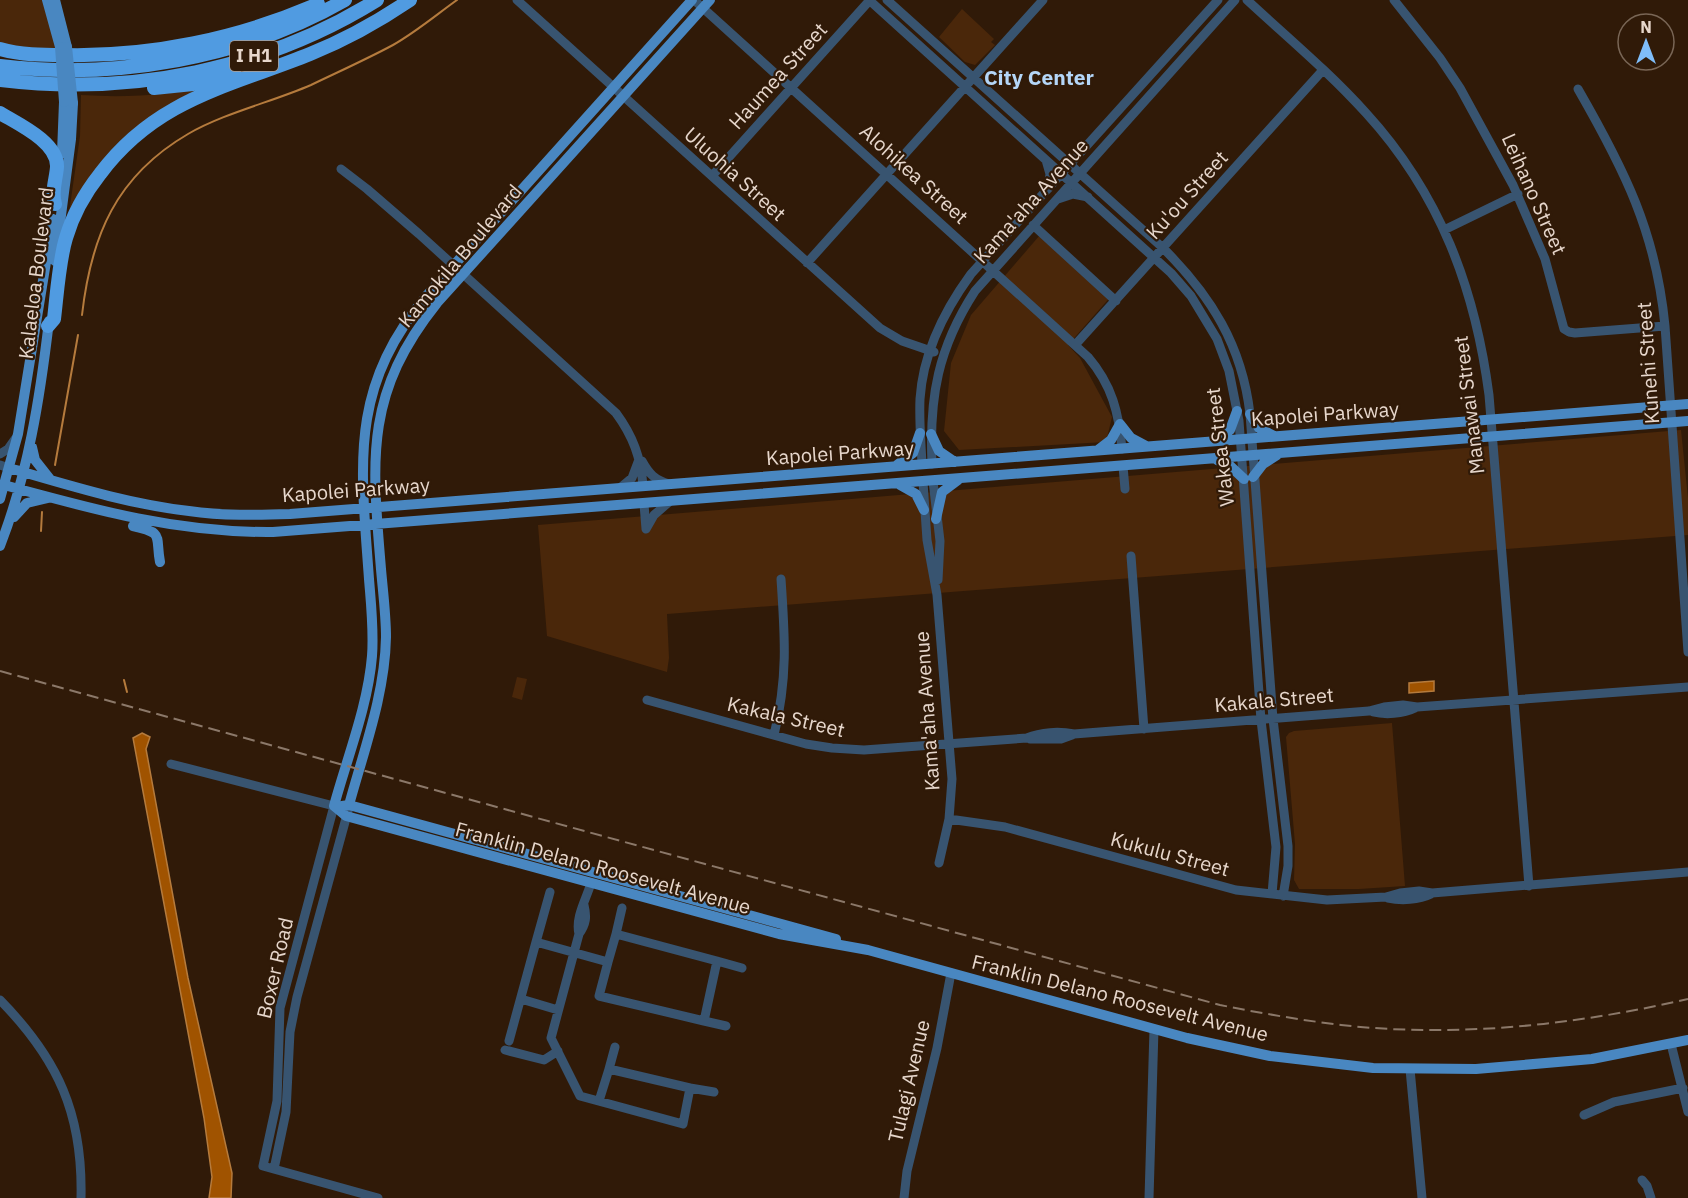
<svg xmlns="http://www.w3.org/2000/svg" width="1688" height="1198" font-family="'IBM Plex Sans',sans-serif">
<rect width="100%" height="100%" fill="#301a08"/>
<!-- green -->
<path fill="#4a270a" d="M 0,0 L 44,0 L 59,51 L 0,45 Z
M 962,9 L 994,39 L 991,42 L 995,45 L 975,65 L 965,62 L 939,37 Z
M 215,86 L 135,132 L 67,227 L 80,136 L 81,95 C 127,98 170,95 215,86 Z
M 1040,235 L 1113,294 L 1068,345 L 1080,358 L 1112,417 L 1106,442 L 959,450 L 944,431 L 951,363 L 971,315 Z
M 1681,430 L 1688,498 L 1688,535 L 667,614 L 669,658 L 667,672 L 547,636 L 538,525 Z
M 517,677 L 527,679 L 522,700 L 512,697 Z
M 1392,723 L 1405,886 L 1359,889 L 1299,889 L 1294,880 L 1295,844 L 1286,737 L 1289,733 L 1294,731 Z"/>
<!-- water -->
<path fill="#a05300" stroke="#b57b3d" stroke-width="1.5" d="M 1434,681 L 1434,691 L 1409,693 L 1409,683 Z
M 142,733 L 150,737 L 146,749 L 188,978 L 232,1173 L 231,1198 L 209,1198 L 212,1177 L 204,1118 L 133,738 Z"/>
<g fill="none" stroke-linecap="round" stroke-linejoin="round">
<!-- stream -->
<path stroke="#b57b3d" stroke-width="2" d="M 82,315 C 91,236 116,176 188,134 C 224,113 272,102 311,85 C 338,72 367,59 393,45 C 416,32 436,15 457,0
M 55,465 L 78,335
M 41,531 L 42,512
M 124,680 L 127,692"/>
<!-- minor -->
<path stroke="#385470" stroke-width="9" d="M 517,0 L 880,328 L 902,341 L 934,352
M 694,0 L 1088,357 C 1112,385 1119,413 1122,449
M 869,0 L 1171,273 L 1191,296 L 1217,339 L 1229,371 L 1239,421 L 1261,720 L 1276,847 L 1272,894
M 887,0 L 1163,248 C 1211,296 1242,345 1250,414 L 1273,719 L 1288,846 L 1288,866 L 1283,896
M 1247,0 C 1287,37 1329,72 1366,113 C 1440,194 1475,288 1489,395 L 1529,886
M 1394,0 L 1440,58 L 1460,88 L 1513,185 L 1545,259 L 1564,329 L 1569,332 L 1575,333 L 1665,326
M 1578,89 C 1624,169 1656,232 1665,326 L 1688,652
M 1046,160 L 1050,174 L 1048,189
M 341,169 L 367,189 L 419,234 L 616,413 C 633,436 641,458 643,486
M 712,176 L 870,0
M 1058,199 L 1073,194 L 1088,197
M 1033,225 L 1116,301
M 1444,230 L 1518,194
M 807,263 L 1043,0
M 1076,344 L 1323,70
M 0,454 L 8,449 L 15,439
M 642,461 C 649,474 655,480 669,484
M 922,464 C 921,442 919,421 920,399 C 923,352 944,311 971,274 L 1218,0
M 932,464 C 929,397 938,348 975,291 L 1235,0
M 0,465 L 9,468
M 1123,466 L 1125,489
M 933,481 L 940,541 L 938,580
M 923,482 L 927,540 L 937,595 L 952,779 L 949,819 L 939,863
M 620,488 L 632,478 L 638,462
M 644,504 L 646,529
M 646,529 L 654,515 L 669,502
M 1131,556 L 1144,729
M 647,700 L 806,744 L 832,748 L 864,750 L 1027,738 C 1041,732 1059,731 1074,734 L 1369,711 L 1384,707 L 1403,705 L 1417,707 L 1688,687
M 1373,712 C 1385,715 1403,714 1415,708
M 774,735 C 788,678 785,637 781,579
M 1030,739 L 1061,739 L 1072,735
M 171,764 L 334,806 L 280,1008 L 277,1101 L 263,1166 L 378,1198
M 949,819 L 1005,827 L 1236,890 L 1327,900 L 1386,897 L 1400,893 L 1419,891 L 1432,893 L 1688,872
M 550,892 L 536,942 L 608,962 L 616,934 L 717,961 L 704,1021 L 599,996 L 608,962
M 1388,898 C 1401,901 1419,900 1431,894
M 584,905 C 587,917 586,924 579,934 L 551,1038 L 580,1096 L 683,1124 L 690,1088 L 609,1069 L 615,1047
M 579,934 C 575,917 586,900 591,883
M 616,934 L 622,908
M 717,961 L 742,968
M 521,999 L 558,1010
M 0,1000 C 58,1059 83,1114 81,1198
M 704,1021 L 726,1026
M 509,1041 L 536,942
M 1671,1044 L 1688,1112
M 505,1050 L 544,1060 L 558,1051
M 1410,1069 L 1422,1198
M 690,1088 L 714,1092
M 599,1101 L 609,1069
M 1584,1115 L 1614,1102 L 1683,1088
M 274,1169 L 286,1112 L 290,1032 L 297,997 L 348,811
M 1642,1180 L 1647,1186 L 1651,1198
M 904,1198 L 907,1171 L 937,1048 L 951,973
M 1149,1198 L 1154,1029"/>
<!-- major -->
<path stroke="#4987c1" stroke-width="10" d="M 47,0 L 60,47
M 55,0 L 67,47
M 62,153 L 64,102
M 55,261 L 71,139 L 73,103
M 1250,414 L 1259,428 L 1274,436
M 1120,424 L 1131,438 L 1146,446
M 931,434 L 939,451 L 955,462
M 1217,441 L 1230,430 L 1237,411
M 32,447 L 35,460 L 50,479
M 1098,450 L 1111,440 L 1120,424
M 1217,460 L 1228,464 L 1244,479
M 897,465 L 913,453 L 920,433
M 9,468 C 68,485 128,504 189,511 C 223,516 257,515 290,514 L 1688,404
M 1253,477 L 1263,464 L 1277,455
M 4,485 C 95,510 178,533 273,532 L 1688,421
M 900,485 L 916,494 L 924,510
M 0,499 L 18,434 L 53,219
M 14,517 L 27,503 L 48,498
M 936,519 L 942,492 L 958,480
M 133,526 C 165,533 155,536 160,562
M 0,546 C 28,474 40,398 49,321
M 349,805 C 364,750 385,694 386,637 C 386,615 383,592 381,569 C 372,460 364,394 437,303 L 710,0
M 334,806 L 346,816 L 779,934 L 868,950 L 1187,1038 L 1270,1056 L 1373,1068 L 1476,1069 L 1592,1059 L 1688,1040
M 334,806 C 347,758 368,706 372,656 C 374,631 371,604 369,579 C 361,465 348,388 428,294 L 692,0
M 342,806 L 349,805 L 836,939"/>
<!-- highway -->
<path stroke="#509be1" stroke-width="14" d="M 0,49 C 21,55 42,55 64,55 C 150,57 238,39 318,4
M 0,66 C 115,80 244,58 345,0
M 0,80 C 132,96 264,70 377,0
M 154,88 L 193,84 L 235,75
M 0,113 C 18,124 58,142 57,167 C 56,180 51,192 55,204
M 48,326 L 54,319 C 57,294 59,261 66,238 C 73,214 85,193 100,174 C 156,99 228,87 310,54 C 345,40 379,21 410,0"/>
<!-- rail -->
<path stroke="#8b7869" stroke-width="2" stroke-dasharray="12 6" stroke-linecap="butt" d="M 0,671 L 1220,1005 C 1260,1013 1300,1020 1341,1025 C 1457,1038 1575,1025 1688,999"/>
<!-- major-bridge -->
<path stroke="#4987c1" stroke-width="10" d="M 60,47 L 64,102
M 67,47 L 73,103"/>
</g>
<g text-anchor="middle" stroke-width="4.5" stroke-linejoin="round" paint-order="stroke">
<!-- shield labels -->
<rect fill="#301a08" stroke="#b09e91" stroke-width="1.5" x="230" y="41" width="48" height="30" rx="4.5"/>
<g font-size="18" font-weight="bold" fill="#e7d7cc">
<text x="254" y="62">I H1</text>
</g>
<!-- street labels -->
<g font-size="20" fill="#e7d7cc" stroke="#301a08">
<text transform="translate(778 76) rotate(-48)" y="7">Haumea Street</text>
<text transform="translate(735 174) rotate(42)" y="7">Uluohia Street</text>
<text transform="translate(914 174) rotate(42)" y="7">Alohikea Street</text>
<text transform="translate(1534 194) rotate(66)" y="7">Leihano Street</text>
<text transform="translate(1187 195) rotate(-48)" y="7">Ku'ou Street</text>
<text transform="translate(1031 201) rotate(-48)" y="7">Kama'aha Avenue</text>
<text transform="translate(460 256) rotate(-50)" y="7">Kamokila Boulevard</text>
<text transform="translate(36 273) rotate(-83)" y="7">Kalaeloa Boulevard</text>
<text transform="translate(1648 363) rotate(-94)" y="7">Kunehi Street</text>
<text transform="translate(1469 405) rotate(-97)" y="7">Manawai Street</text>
<text transform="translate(1325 414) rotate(-4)" y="7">Kapolei Parkway</text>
<text transform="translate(1220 447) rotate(-97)" y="7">Wakea Street</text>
<text transform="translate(840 453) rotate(-4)" y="7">Kapolei Parkway</text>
<text transform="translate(356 490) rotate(-4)" y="7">Kapolei Parkway</text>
<text transform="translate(1274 700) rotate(-5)" y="7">Kakala Street</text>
<text transform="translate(927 711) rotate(-94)" y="7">Kama'aha Avenue</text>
<text transform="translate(786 717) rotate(13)" y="7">Kakala Street</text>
<text transform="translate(1170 854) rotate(15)" y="7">Kukulu Street</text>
<text transform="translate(603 868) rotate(15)" y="7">Franklin Delano Roosevelt Avenue</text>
<text transform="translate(275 968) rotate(-77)" y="7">Boxer Road</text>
<text transform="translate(1120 998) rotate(14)" y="7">Franklin Delano Roosevelt Avenue</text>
<text transform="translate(909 1081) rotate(-77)" y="7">Tulagi Avenue</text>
</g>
<!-- neighbourhood labels -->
<g font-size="21" font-weight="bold" fill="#b4d6f8" stroke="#301a08">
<text x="1039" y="85">City Center</text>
</g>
</g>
<!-- north arrow -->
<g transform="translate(1646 42)"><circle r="28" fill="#301a08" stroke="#796656" stroke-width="1.5"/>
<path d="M0-4.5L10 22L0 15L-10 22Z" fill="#7fbdf9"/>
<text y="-9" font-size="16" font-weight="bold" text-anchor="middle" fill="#e7d7cc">N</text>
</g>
</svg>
